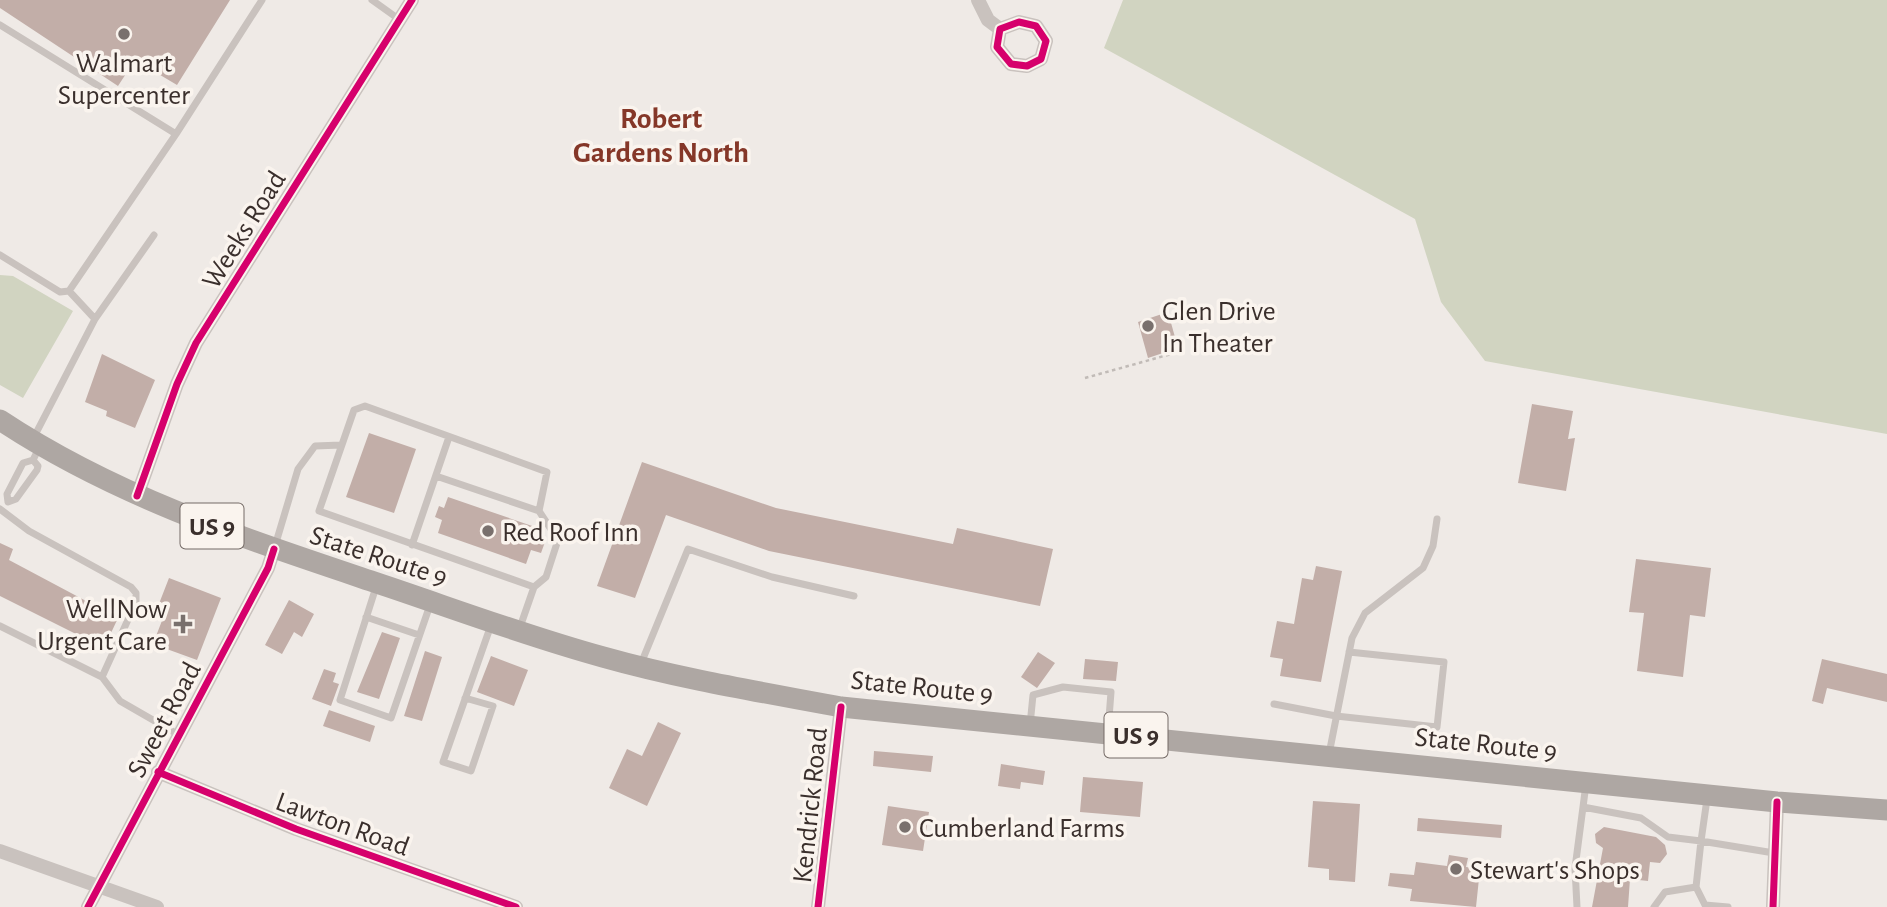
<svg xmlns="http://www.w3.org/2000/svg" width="1887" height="907" font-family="'Alegreya Sans',sans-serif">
<rect width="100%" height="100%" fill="#efeae6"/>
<!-- green -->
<path fill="#d1d4c1" d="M 1123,0 L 1887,0 L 1887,434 L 1485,361 L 1441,302 L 1415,219 L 1104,48 Z
M 0,275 L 13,276 L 73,311 L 23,398 L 0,385 Z"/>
<!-- building -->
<path fill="#c2aea8" d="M 0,0 L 230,0 L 177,85 L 135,60 L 118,86 L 0,8 Z
M 1168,312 L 1178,348 L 1148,358 L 1138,322 Z
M 102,354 L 155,380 L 135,428 L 106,416 L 107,411 L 85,402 Z
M 1532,404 L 1573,411 L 1568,439 L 1575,438 L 1566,491 L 1518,483 Z
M 369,433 L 416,449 L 394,513 L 346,497 Z
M 642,462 L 776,508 L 953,544 L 957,528 L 1053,549 L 1040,606 L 769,551 L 666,515 L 635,598 L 597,586 Z
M 448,497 L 538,528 L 535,539 L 545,542 L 541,553 L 531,550 L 526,564 L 438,533 L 442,520 L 435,517 L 439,506 L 444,508 Z
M 0,543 L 13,549 L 9,560 L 118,618 L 104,648 L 0,596 Z
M 1636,559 L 1711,568 L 1705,617 L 1690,615 L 1683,677 L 1637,671 L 1644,613 L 1629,612 Z
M 1316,566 L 1342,571 L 1321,682 L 1280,676 L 1283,659 L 1270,657 L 1277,621 L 1294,624 L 1302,578 L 1313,580 Z
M 169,578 L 221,598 L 197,660 L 153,644 L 163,618 L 155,614 Z
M 289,600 L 314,614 L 302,637 L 294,632 L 282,654 L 265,645 Z
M 382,632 L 400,638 L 379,699 L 357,692 Z
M 425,651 L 442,657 L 422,721 L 404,716 Z
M 1038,652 L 1055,663 L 1037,688 L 1021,677 Z
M 491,656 L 528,670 L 514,706 L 477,692 Z
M 1085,659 L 1118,662 L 1116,681 L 1083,679 Z
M 1822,659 L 1887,674 L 1887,702 L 1827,688 L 1823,704 L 1812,701 Z
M 324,669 L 336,673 L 333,682 L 339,684 L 331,706 L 312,699 Z
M 329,710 L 375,726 L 370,742 L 323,726 Z
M 658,722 L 681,733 L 647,806 L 609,788 L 627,749 L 642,756 Z
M 874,751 L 933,756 L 931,772 L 873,766 Z
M 1001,764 L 1045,771 L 1043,785 L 1021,782 L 1020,789 L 998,786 Z
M 1083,777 L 1143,782 L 1140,817 L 1080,812 Z
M 1313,801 L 1360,804 L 1355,882 L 1329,880 L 1329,869 L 1308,867 Z
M 888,806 L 929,812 L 923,851 L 882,845 Z
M 1418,818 L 1502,825 L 1501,838 L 1417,831 Z
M 1604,827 L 1656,837 L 1665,845 L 1667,854 L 1660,863 L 1650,862 L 1648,881 L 1630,879 L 1628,907 L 1592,907 L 1603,848 L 1596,843 L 1595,834 Z
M 1449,855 L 1468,858 L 1466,867 L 1480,869 L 1476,907 L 1410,901 L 1412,889 L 1388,886 L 1390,873 L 1414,875 L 1416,862 L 1447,866 Z"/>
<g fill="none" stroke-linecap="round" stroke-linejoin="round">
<!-- path -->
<path stroke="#c1bbb7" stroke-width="2.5" stroke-dasharray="3.5 3.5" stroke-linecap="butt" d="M 1085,378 L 1182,351"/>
<!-- service -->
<path stroke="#c9c2be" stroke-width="7" d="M 372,0 L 400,20
M 0,25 L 176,134 L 69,291 L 60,292 L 0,255
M 176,134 L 262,0
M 69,291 L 95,319
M 34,437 L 95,319 L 154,235
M 33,460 L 38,466 L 37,470 L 16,499 L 8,502 L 7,494 L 23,463 L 33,460 L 40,446
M 436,476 L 539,511
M 0,509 L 29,531 L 131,587 L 136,593 L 136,602 L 102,677 L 0,626
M 412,545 L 449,437
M 275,546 L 298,469 L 315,446 L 341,445
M 376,587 L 340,700 L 391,718 L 430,605
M 366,617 L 419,635
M 519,630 L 534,587 L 546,577 L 558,540 L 539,511 L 547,472 L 365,406 L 354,410 L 319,511 L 534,587
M 640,666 L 688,549 L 772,577 L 854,596
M 102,677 L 120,701 L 179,735
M 465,698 L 493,706 L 471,771 L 443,762 L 491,625
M 1274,704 L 1336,716 L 1437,727 L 1444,662 L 1349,652
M 1030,725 L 1033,695 L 1063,687 L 1111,692 L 1108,731
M 1329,754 L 1352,638 L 1365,613 L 1423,568 L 1433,546 L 1437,519
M 1586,784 L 1583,807 L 1641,818 L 1668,837 L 1701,841 L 1696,887 L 1705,905 L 1728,907
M 1707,799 L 1701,841 L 1774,853
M 1577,907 L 1575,868 L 1583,807
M 1654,907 L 1665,892 L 1696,887"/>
<!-- minor -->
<path stroke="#c9c2be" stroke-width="14" d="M 978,0 L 988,20 L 1000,29
M 1019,22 L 1036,26 L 1046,41 L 1041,59 L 1027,66 L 1011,64 L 997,47 L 1000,29 Z
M 137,496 L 177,384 L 196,343 L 412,0
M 158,772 L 296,829 L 516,907
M 0,851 L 157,907
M 88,907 L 268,568 L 274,549
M 818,907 L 841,707
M 1773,907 L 1777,802"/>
<!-- primary -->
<path stroke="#aea7a3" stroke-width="21" d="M 0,420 C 116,497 246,539 377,583 C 452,608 526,636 603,657 C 681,679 761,692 841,707 L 1777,802 L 1887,810"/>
<defs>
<path id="cycleway" d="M 1019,22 L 1036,26 L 1046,41 L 1041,59 L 1027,66 L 1011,64 L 997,47 L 1000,29 Z
M 137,496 L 177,384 L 196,343 L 412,0
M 158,772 L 296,829 L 516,907
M 88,907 L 268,568 L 274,549
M 818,907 L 841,707
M 1773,907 L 1777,802"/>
</defs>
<!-- cycleway casing -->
<use href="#cycleway" stroke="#faf4ee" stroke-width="11"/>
<!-- cycleway -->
<use href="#cycleway" stroke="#d6006c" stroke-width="7"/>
</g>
<!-- markers -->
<g fill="#79706d" stroke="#faf4ee" stroke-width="2.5">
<circle cx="124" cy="34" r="7"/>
<circle cx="1148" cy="326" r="7"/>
<circle cx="488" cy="531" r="7"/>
<path d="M179.5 613.5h7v7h7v7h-7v7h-7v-7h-7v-7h7z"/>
<circle cx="905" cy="827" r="7"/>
<circle cx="1456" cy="869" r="7"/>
</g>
<g text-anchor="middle" stroke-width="7" stroke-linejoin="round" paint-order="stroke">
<!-- shield labels -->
<g fill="#faf4ee" stroke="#746a66" stroke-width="2">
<rect x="180.5" y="503.5" width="63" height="45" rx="5"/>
<rect x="1104.5" y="712.5" width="63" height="45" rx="5"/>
</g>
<g font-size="26" font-weight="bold" fill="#3a2f2c">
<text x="212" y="535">US 9</text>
<text x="1136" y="744">US 9</text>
</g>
<!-- poi labels -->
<g font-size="28" fill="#3a2f2c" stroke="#faf4ee" text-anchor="start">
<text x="124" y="72" text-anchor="middle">Walmart<tspan x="124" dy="32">Supercenter</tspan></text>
<text x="1162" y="320">Glen Drive<tspan x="1162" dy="32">In Theater</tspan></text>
<text x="502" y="541">Red Roof Inn</text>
<text x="167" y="618" text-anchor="end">WellNow<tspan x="167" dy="32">Urgent Care</tspan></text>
<text x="919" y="837">Cumberland Farms</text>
<text x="1470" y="879">Stewart's Shops</text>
</g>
<!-- street labels -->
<g font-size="28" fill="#3a2f2c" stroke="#faf4ee">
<text transform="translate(243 229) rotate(-58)" y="10">Weeks Road</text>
<text transform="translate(379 555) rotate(18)" y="10">State Route 9</text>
<text transform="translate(922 686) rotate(6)" y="10">State Route 9</text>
<text transform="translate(163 719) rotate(-62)" y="10">Sweet Road</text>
<text transform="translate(1486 743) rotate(6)" y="10">State Route 9</text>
<text transform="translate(809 805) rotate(-84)" y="10">Kendrick Road</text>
<text transform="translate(343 823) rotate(20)" y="10">Lawton Road</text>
</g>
<!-- neighbourhood labels -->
<g font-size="30" font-weight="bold" fill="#853728" stroke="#faf4ee">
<text x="661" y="128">Robert<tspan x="661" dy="34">Gardens North</tspan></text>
</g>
</g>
</svg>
